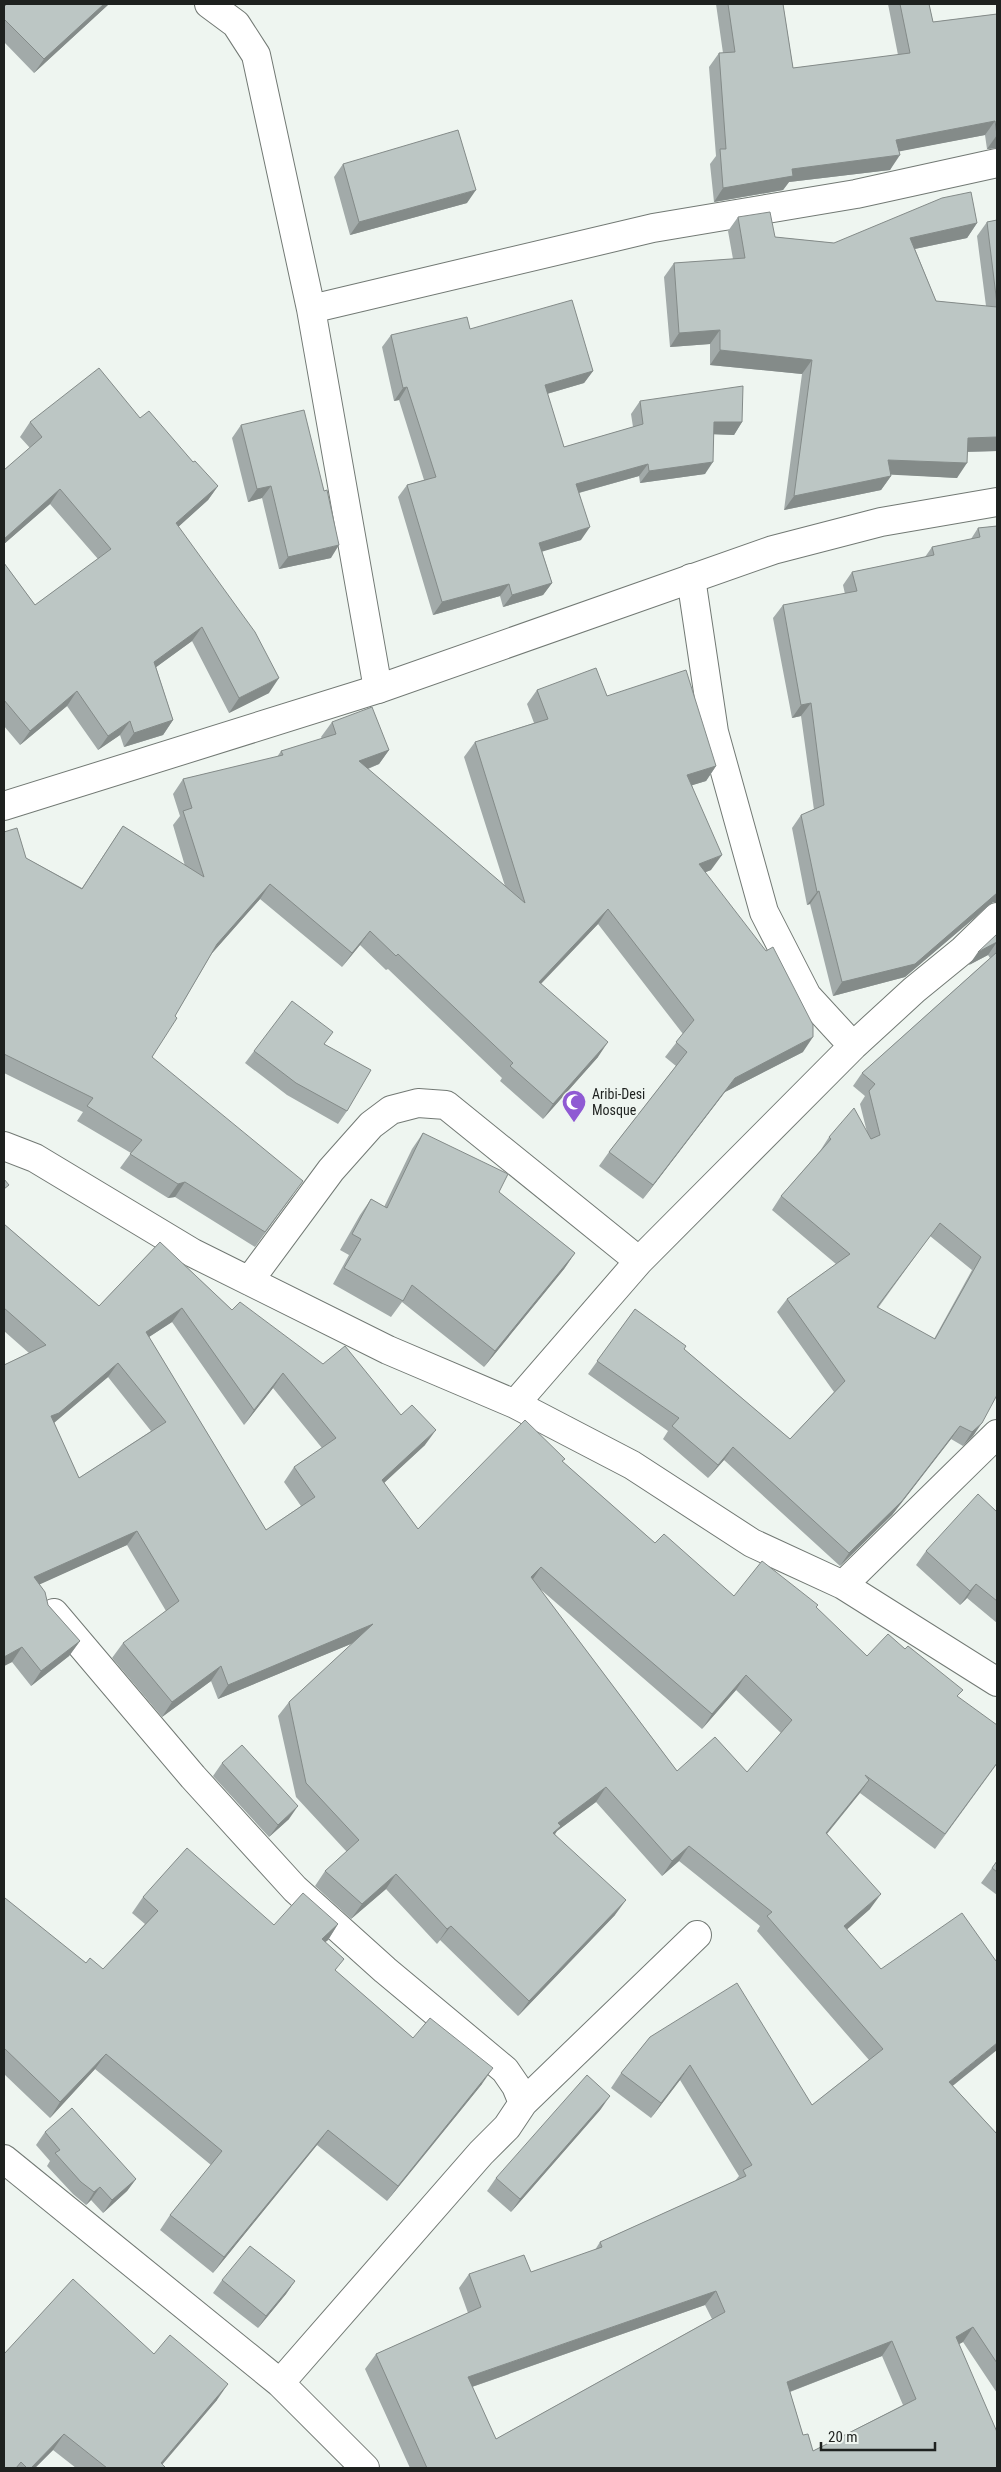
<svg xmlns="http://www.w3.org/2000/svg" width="1001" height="2472" font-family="'Roboto Condensed',sans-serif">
<rect width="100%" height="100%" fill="#eef5f0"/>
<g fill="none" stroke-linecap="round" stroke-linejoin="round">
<defs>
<path id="minor" d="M 209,4 L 236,24 L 256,55 L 311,309 L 378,689
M 311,309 L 653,228 L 856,194 L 997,163
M 691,578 L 714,732 L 764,912 L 807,996 L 853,1046
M 4,1146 L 35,1158 L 193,1253 L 388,1350 L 515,1404 L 632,1465 L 752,1543 L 843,1585 L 997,1682
M 249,1281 L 331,1170 L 371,1125 L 391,1110 L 418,1103 L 446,1105 L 639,1261
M 515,1404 L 639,1261 L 853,1046 L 914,990 L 963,950 L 997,917
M 843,1585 L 997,1434
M 54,1613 L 193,1777 L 295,1889 L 385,1970 L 505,2070 L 516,2086 L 523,2103
M 4,2159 L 280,2383 L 365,2468
M 280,2383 L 481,2153 L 507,2127 L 523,2103 L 697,1935"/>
<path id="major" d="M 4,806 L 378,689 L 773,550 L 881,522 L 997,502"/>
</defs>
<!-- minor casing -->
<use href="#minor" stroke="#727974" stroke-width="30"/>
<!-- major casing -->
<use href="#major" stroke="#727974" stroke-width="30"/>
<!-- minor -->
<use href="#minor" stroke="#fff" stroke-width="28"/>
<!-- major -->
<use href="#major" stroke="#fff" stroke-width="28"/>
</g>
<!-- wall -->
<path fill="#a2aaa9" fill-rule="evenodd" d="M 4,4 L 109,4 L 34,73 L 4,42 Z
M 716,4 L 783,4 L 793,68 L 898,55 L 888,4 L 929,4 L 933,22 L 997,14 L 997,148 L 987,149 L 985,135 L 899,151 L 890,170 L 789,182 L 783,190 L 714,202 L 710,164 L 716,156 L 709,67 L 719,53 L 723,53 Z
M 343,164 L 467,203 L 350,235 L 334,177 Z
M 738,217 L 775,237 L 834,243 L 977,223 L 967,238 L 915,249 L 936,301 L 986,306 L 977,236 L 987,222 L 997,220 L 997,451 L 967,452 L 957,478 L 891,474 L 891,476 L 881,490 L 784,510 L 802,374 L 710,365 L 710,344 L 670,347 L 664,277 L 674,263 L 733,259 L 728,231 Z
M 470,329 L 593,371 L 584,383 L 547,394 L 564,447 L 633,427 L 631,414 L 640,401 L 742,422 L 734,435 L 714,434 L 705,474 L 640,483 L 639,476 L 579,493 L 581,540 L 542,551 L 552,583 L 543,595 L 503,607 L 500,596 L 433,615 L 398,497 L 407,485 L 424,480 L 399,400 L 394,401 L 382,347 L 391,335 Z
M 140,418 L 193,462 L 218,486 L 208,500 L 178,527 L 269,693 L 229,713 L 192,641 L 156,667 L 173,720 L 163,735 L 124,747 L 120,735 L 98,750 L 67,706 L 20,745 L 4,726 L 4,563 L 35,605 L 98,559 L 50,504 L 4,544 L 4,470 L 30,448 L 20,437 L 30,422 Z
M 241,425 L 331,558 L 279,569 L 262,498 L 248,502 L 232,438 Z
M 997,526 L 993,902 L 905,977 L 833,996 L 810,904 L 807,905 L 792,828 L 801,815 L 814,810 L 801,716 L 792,718 L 773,618 L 783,605 L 845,594 L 843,585 L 852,572 L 925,557 L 932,547 L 971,539 L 978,528 Z
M 537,690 L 607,696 L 716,766 L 706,781 L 692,785 L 711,870 L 705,872 L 803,1052 L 725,1092 L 643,1199 L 599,1166 L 609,1152 L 676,1066 L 665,1057 L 683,1034 L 598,924 L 541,984 L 598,1057 L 543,1119 L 500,1081 L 502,1078 L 388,969 L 386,970 L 360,945 L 342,967 L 260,899 L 212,953 L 175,1016 L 152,1057 L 293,1195 L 255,1247 L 175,1197 L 168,1198 L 120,1168 L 131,1153 L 77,1121 L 83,1112 L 4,1073 L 4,832 L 26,858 L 82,888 L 123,826 L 185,866 L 173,825 L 180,816 L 173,794 L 183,779 L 277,757 L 281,751 L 322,739 L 321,737 L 332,722 L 389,750 L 379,764 L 368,769 L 505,886 L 464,757 L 475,742 L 534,723 L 527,704 Z
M 997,934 L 997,1395 L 973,1436 L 963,1446 L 951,1439 L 892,1515 L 840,1566 L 724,1460 L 708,1478 L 663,1439 L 668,1431 L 588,1374 L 635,1309 L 684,1349 L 790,1439 L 834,1392 L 777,1312 L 787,1299 L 836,1264 L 772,1210 L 781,1196 L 820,1151 L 829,1137 L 867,1132 L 860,1104 L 865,1096 L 853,1086 L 862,1073 L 990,958 L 988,955 L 969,965 ZM 930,1236 L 972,1270 L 934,1339 L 878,1308 Z
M 325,1044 L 347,1111 L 338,1124 L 287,1095 L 245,1063 L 254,1051 Z
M 423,1133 L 499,1192 L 575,1253 L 564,1269 L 484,1367 L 402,1302 L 391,1317 L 333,1284 L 349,1255 L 340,1250 L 360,1215 L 371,1199 L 384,1207 L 412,1149 Z
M 4,1224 L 99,1306 L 160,1242 L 232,1310 L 425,1445 L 384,1483 L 418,1529 L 563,1462 L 655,1543 L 734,1596 L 816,1608 L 867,1656 L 905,1649 L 958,1697 L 997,1764 L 935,1849 L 860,1793 L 827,1834 L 870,1909 L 847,1929 L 953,2086 L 997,2134 L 997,2393 L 963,2342 L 959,2344 L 997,2468 L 410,2468 L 365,2369 L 376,2354 L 468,2313 L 459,2288 L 469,2274 L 531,2272 L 595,2250 L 600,2242 L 735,2181 L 739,2176 L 680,2080 L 651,2118 L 611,2088 L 621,2073 L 650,2037 L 812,2105 L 869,2060 L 757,1931 L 760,1926 L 679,1861 L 662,1876 L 596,1802 L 557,1831 L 555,1834 L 615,1915 L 518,2016 L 440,1940 L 437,1944 L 386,1889 L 351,1919 L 315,1886 L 325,1871 L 347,1852 L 296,1797 L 278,1716 L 289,1702 L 353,1643 L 218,1699 L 211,1681 L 162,1717 L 112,1658 L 123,1643 L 166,1611 L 127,1545 L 39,1584 L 48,1605 L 80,1641 L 69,1656 L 31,1686 L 12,1662 L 4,1666 L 4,1365 L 29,1353 L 4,1331 ZM 172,1322 L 244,1425 L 273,1388 L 322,1448 L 294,1467 L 284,1482 L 301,1506 L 266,1530 L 149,1337 ZM 108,1377 L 151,1431 L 79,1478 L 54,1423 ZM 539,1588 L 702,1729 L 736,1690 L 781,1733 L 747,1772 L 677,1771 ZM 705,2305 L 712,2319 L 496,2439 L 472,2387 ZM 882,2356 L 903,2405 L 813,2451 L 803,2435 L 790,2392 Z
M 997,1512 L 997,1623 L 967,1598 L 960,1605 L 916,1565 L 926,1551 Z
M 222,1763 L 289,1819 L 269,1837 L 213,1776 Z
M 997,1861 L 997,1895 L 981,1883 Z
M 143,1897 L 274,1925 L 338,1924 L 328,1940 L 325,1942 L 336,1971 L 413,2038 L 482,2084 L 387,2201 L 317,2145 L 213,2273 L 160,2230 L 170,2215 L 211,2165 L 95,2069 L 50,2118 L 4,2074 L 4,1899 L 86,1963 L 103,1969 L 145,1924 L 132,1913 Z
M 601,2109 L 511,2212 L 487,2191 L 496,2178 Z
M 45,2132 L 136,2179 L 127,2191 L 103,2213 L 91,2200 L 86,2205 L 73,2194 L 47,2166 L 50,2161 L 36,2145 Z
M 222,2280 L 295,2281 L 286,2294 L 258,2328 L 213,2293 Z
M 154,2354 L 217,2400 L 162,2465 L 166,2468 L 76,2468 L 53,2450 L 35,2468 L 4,2468 Z"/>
<!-- shaded-wall -->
<path fill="#848b89" d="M 104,4 L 109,4 L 34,73 L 44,59 Z
M 995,121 L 985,135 L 886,154 L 896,140 Z
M 997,135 L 997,148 L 987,149 Z
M 900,155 L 890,170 L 789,182 L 783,190 L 714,202 L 723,188 L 792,169 Z
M 476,190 L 467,203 L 350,235 L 359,222 Z
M 977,223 L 967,238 L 900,252 L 910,238 Z
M 720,330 L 710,344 L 670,347 L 679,333 Z
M 720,350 L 812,360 L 802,374 L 710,365 Z
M 593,371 L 584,383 L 536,397 L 545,385 Z
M 407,387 L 399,400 L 394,401 L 403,388 Z
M 714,422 L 742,422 L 734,435 L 705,434 Z
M 997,437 L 997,451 L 958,452 L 968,438 Z
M 888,460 L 967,463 L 957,478 L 878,474 Z
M 713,462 L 705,474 L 640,483 L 649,471 Z
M 648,464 L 639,476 L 567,496 L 576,484 Z
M 891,476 L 881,490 L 784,510 L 794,496 Z
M 218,486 L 208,500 L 166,538 L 176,523 Z
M 271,486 L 262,498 L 248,502 L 257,489 Z
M 60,489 L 50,504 L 4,544 L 4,539 Z
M 590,527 L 581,540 L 531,555 L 539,543 Z
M 339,545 L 331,558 L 279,569 L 288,557 Z
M 552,583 L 543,595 L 503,607 L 512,595 Z
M 509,584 L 500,596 L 433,615 L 442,602 Z
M 202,627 L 192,641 L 144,676 L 154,662 Z
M 279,678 L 269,693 L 229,713 L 239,698 Z
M 77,691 L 67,706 L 20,745 L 30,731 Z
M 811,703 L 801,716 L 792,718 L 801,705 Z
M 173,720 L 163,735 L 124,747 L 134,733 Z
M 130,721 L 120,735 L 98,750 L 108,736 Z
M 389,750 L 379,764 L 349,776 L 359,761 Z
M 716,766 L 706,781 L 677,790 L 687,775 Z
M 722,855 L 711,870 L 689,879 L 699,864 Z
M 270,884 L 260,899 L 207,959 L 217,944 Z
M 819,891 L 810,904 L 807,905 L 817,892 Z
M 997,893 L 997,902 L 993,902 L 905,977 L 833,996 L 842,982 Z
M 608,909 L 598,924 L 528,997 L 539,982 Z
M 370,931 L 360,945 L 342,967 L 352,953 Z
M 997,942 L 988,955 L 969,965 L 978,952 Z
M 813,1037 L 803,1052 L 725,1092 L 643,1199 L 653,1185 L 735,1078 Z
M 608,1042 L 598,1057 L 543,1119 L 553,1104 Z
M 185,1182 L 175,1197 L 168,1198 L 178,1184 Z
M 575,1253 L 564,1269 L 484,1367 L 495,1351 Z
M 182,1308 L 172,1322 L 135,1346 L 146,1332 Z
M 118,1363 L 108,1377 L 49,1427 L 51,1416 Z
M 283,1373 L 273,1388 L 244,1425 L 254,1410 Z
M 982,1423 L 973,1436 L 963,1446 L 972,1432 Z
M 960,1426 L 951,1439 L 892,1515 L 840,1566 L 849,1553 Z
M 436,1430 L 425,1445 L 372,1494 L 382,1480 Z
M 733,1447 L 724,1460 L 708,1478 L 718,1465 Z
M 137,1531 L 127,1545 L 23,1592 L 34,1577 Z
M 541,1567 L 531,1582 L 531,1577 Z
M 976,1584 L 967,1598 L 960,1605 L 970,1591 Z
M 373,1624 L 363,1639 L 218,1699 L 228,1685 Z
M 80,1641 L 69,1656 L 31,1686 L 41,1671 Z
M 22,1647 L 12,1662 L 4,1666 L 4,1657 Z
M 221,1666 L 211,1681 L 162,1717 L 172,1702 Z
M 746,1675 L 736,1690 L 702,1729 L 712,1714 Z
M 869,1780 L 859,1794 L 816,1847 L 826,1833 Z
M 606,1787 L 596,1802 L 557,1831 L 550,1841 L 543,1847 L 558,1823 Z
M 298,1806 L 289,1819 L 269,1837 L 278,1825 Z
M 689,1846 L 679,1861 L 662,1876 L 672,1861 Z
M 396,1874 L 386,1889 L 351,1919 L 362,1904 Z
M 881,1894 L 870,1909 L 834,1941 L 844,1926 Z
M 626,1900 L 615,1915 L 518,2016 L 529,2001 Z
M 338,1924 L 328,1940 L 311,1954 L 322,1939 Z
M 451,1926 L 440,1940 L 437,1944 L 447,1929 Z
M 997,2043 L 997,2050 L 939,2097 L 949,2082 Z
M 106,2054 L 95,2069 L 50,2118 L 60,2102 Z
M 690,2065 L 680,2080 L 651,2118 L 661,2103 Z
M 493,2068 L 482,2084 L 387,2201 L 398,2186 Z
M 610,2096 L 601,2109 L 511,2212 L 520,2199 Z
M 328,2130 L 317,2145 L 213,2273 L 224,2257 Z
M 136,2179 L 127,2191 L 103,2213 L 112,2200 Z
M 100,2187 L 91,2200 L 86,2205 L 94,2192 Z
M 295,2281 L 286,2294 L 258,2328 L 266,2316 Z
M 716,2291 L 705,2305 L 457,2392 L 468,2377 Z
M 973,2327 L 963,2342 L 946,2351 L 956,2337 Z
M 892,2341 L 882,2356 L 776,2397 L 787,2382 Z
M 228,2384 L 217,2400 L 159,2468 L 161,2463 Z
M 64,2434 L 53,2450 L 35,2468 L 31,2468 Z"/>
<!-- building -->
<path fill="#bcc6c4" stroke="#848b89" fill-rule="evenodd" d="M 7,4 L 104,4 L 44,59 L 4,19 L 4,7 Z
M 728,4 L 783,4 L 793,68 L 910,53 L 900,4 L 929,4 L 933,22 L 997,14 L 997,135 L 995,121 L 896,140 L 900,155 L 792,169 L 793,176 L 723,188 L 720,149 L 726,149 L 719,53 L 735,52 Z
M 458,130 L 476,190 L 359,222 L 343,164 Z
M 971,192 L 977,223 L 910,238 L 936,301 L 997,307 L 997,437 L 968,438 L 967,463 L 888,460 L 891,476 L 794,496 L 812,360 L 720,350 L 720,330 L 679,333 L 674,263 L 745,258 L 738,217 L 770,212 L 775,237 L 834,243 L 942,198 Z
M 997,220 L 997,304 L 987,222 Z
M 572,300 L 593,371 L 545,385 L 564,447 L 643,424 L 640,401 L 743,386 L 742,422 L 714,422 L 713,462 L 649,471 L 648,464 L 576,484 L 590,527 L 539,543 L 552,583 L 512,595 L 509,584 L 442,602 L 407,485 L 436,477 L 407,387 L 403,388 L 391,335 L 467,317 L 470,329 Z
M 99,368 L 140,418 L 149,411 L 193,462 L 195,461 L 218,486 L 176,523 L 255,632 L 279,678 L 239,698 L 202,627 L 154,662 L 173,720 L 134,733 L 130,721 L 108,736 L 77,691 L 30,731 L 4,700 L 4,563 L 35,605 L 111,549 L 60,489 L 4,539 L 4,470 L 42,437 L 30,422 Z
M 304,410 L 324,491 L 327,490 L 339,545 L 288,557 L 271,486 L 257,489 L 241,425 Z
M 997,526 L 997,893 L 915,964 L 842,982 L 819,891 L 817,892 L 801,815 L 824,805 L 811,703 L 801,705 L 783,605 L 857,591 L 852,572 L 934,555 L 932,547 L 980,537 L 978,528 Z
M 596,668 L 607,696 L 686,670 L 716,766 L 687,775 L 722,855 L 699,864 L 766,951 L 773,947 L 813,1025 L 813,1037 L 735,1078 L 653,1185 L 609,1152 L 687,1052 L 676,1042 L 694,1020 L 608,909 L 539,982 L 608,1042 L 553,1104 L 510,1066 L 513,1063 L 398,954 L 396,956 L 370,931 L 352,953 L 270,884 L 217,944 L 175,1016 L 177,1018 L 152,1057 L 303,1181 L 265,1232 L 185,1182 L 178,1184 L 130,1154 L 142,1140 L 87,1106 L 93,1098 L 4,1054 L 4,832 L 17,828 L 26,858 L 82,889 L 123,826 L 204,877 L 183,811 L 192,808 L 183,779 L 283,755 L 281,751 L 336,734 L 332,722 L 372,707 L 389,750 L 359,761 L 525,903 L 475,742 L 548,719 L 537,690 Z
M 997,934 L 997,942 L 978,952 Z
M 997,952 L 997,1395 L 982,1423 L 972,1432 L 960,1426 L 902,1501 L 849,1553 L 733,1447 L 718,1465 L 672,1426 L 679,1418 L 597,1361 L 635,1309 L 686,1346 L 684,1349 L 790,1439 L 845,1381 L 787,1299 L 850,1254 L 781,1196 L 831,1139 L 829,1137 L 854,1108 L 871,1139 L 880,1135 L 869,1091 L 875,1084 L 862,1073 ZM 940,1223 L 981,1257 L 935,1339 L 877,1307 Z
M 292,1001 L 333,1032 L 324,1044 L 371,1070 L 347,1111 L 296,1083 L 254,1051 Z
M 423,1133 L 508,1174 L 499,1192 L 575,1253 L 495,1351 L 412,1285 L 403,1301 L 344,1268 L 361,1239 L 352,1234 L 371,1199 L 387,1208 Z
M 4,1179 L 9,1185 L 4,1189 Z
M 4,1224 L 99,1306 L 160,1242 L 232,1310 L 240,1302 L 323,1364 L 345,1346 L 401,1415 L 412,1405 L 436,1430 L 382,1480 L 418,1529 L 525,1420 L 565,1459 L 562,1461 L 655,1543 L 664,1534 L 734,1596 L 762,1561 L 818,1605 L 816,1607 L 867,1656 L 888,1634 L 905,1649 L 908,1646 L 963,1690 L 957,1696 L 997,1725 L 997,1763 L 945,1834 L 865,1775 L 869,1780 L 826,1833 L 881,1894 L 844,1926 L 881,1969 L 962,1913 L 996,1961 L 997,1959 L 997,2043 L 949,2082 L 997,2134 L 997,2363 L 973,2327 L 956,2337 L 997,2432 L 997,2468 L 427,2468 L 376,2354 L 481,2307 L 469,2274 L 524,2255 L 531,2272 L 602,2247 L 600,2242 L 746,2176 L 743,2170 L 752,2165 L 690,2065 L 661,2103 L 621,2073 L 650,2037 L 737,1983 L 812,2105 L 883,2049 L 767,1916 L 772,1912 L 689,1846 L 672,1861 L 606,1787 L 558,1823 L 561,1826 L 553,1833 L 626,1900 L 529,2001 L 451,1926 L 447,1929 L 396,1874 L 362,1904 L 325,1871 L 359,1840 L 306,1783 L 289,1702 L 373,1624 L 228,1685 L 221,1666 L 172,1702 L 123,1643 L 179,1601 L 137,1531 L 34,1577 L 45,1592 L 48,1605 L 80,1641 L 41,1671 L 22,1647 L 4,1657 L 4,1365 L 46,1345 L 4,1308 ZM 182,1308 L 254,1410 L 283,1373 L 336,1438 L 294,1467 L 315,1497 L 266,1530 L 146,1332 ZM 118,1363 L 166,1422 L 79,1478 L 51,1416 L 59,1413 ZM 541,1567 L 712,1714 L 746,1675 L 792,1720 L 747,1772 L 715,1737 L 677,1771 L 531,1577 ZM 716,2291 L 725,2312 L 496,2439 L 468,2377 ZM 892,2341 L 916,2399 L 813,2451 L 808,2434 L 803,2435 L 787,2382 Z
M 978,1494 L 997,1512 L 997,1601 L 976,1584 L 970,1591 L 926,1551 Z
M 242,1745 L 298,1806 L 278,1825 L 222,1763 Z
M 187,1848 L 274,1925 L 303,1893 L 338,1924 L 322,1939 L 344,1959 L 335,1970 L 413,2038 L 430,2018 L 493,2068 L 398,2186 L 328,2130 L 224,2257 L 170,2215 L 222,2151 L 106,2054 L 60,2102 L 4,2048 L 4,1899 L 5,1898 L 86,1963 L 90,1958 L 103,1969 L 158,1911 L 143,1897 Z
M 997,1861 L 997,1872 L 992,1868 Z
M 587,2075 L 610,2096 L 520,2199 L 496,2178 Z
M 72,2108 L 136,2179 L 112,2200 L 100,2187 L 94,2192 L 81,2182 L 55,2153 L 60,2150 L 45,2132 Z
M 250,2246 L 295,2281 L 266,2316 L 222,2280 Z
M 73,2279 L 154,2354 L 170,2335 L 228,2384 L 161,2463 L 166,2468 L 107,2468 L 64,2434 L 31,2468 L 27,2468 L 21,2462 L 16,2468 L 4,2468 L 4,2354 Z"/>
<!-- icons -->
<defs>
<symbol id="mosque-pin" viewBox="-11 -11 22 30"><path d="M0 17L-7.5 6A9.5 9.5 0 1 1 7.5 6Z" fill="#8f5ad3" stroke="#eef5f0"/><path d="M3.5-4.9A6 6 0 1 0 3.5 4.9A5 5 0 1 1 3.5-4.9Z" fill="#fff"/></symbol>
</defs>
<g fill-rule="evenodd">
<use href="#mosque-pin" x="560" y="1088" width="28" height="38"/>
</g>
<g text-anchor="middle" stroke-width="4.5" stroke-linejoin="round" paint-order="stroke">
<!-- poi labels -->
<g font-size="14" fill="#1e211f" stroke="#eef5f0" text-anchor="start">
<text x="592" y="1099">Aribi-Desi<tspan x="592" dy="16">Mosque</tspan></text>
</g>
</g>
<!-- border -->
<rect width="1001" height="2472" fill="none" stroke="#1e211f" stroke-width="10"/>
<!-- scale -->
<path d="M821 2442v8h114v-8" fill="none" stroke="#1e211f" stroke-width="2.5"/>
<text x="828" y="2442" font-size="15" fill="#1e211f" stroke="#eef5f0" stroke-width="4" paint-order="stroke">20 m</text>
</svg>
